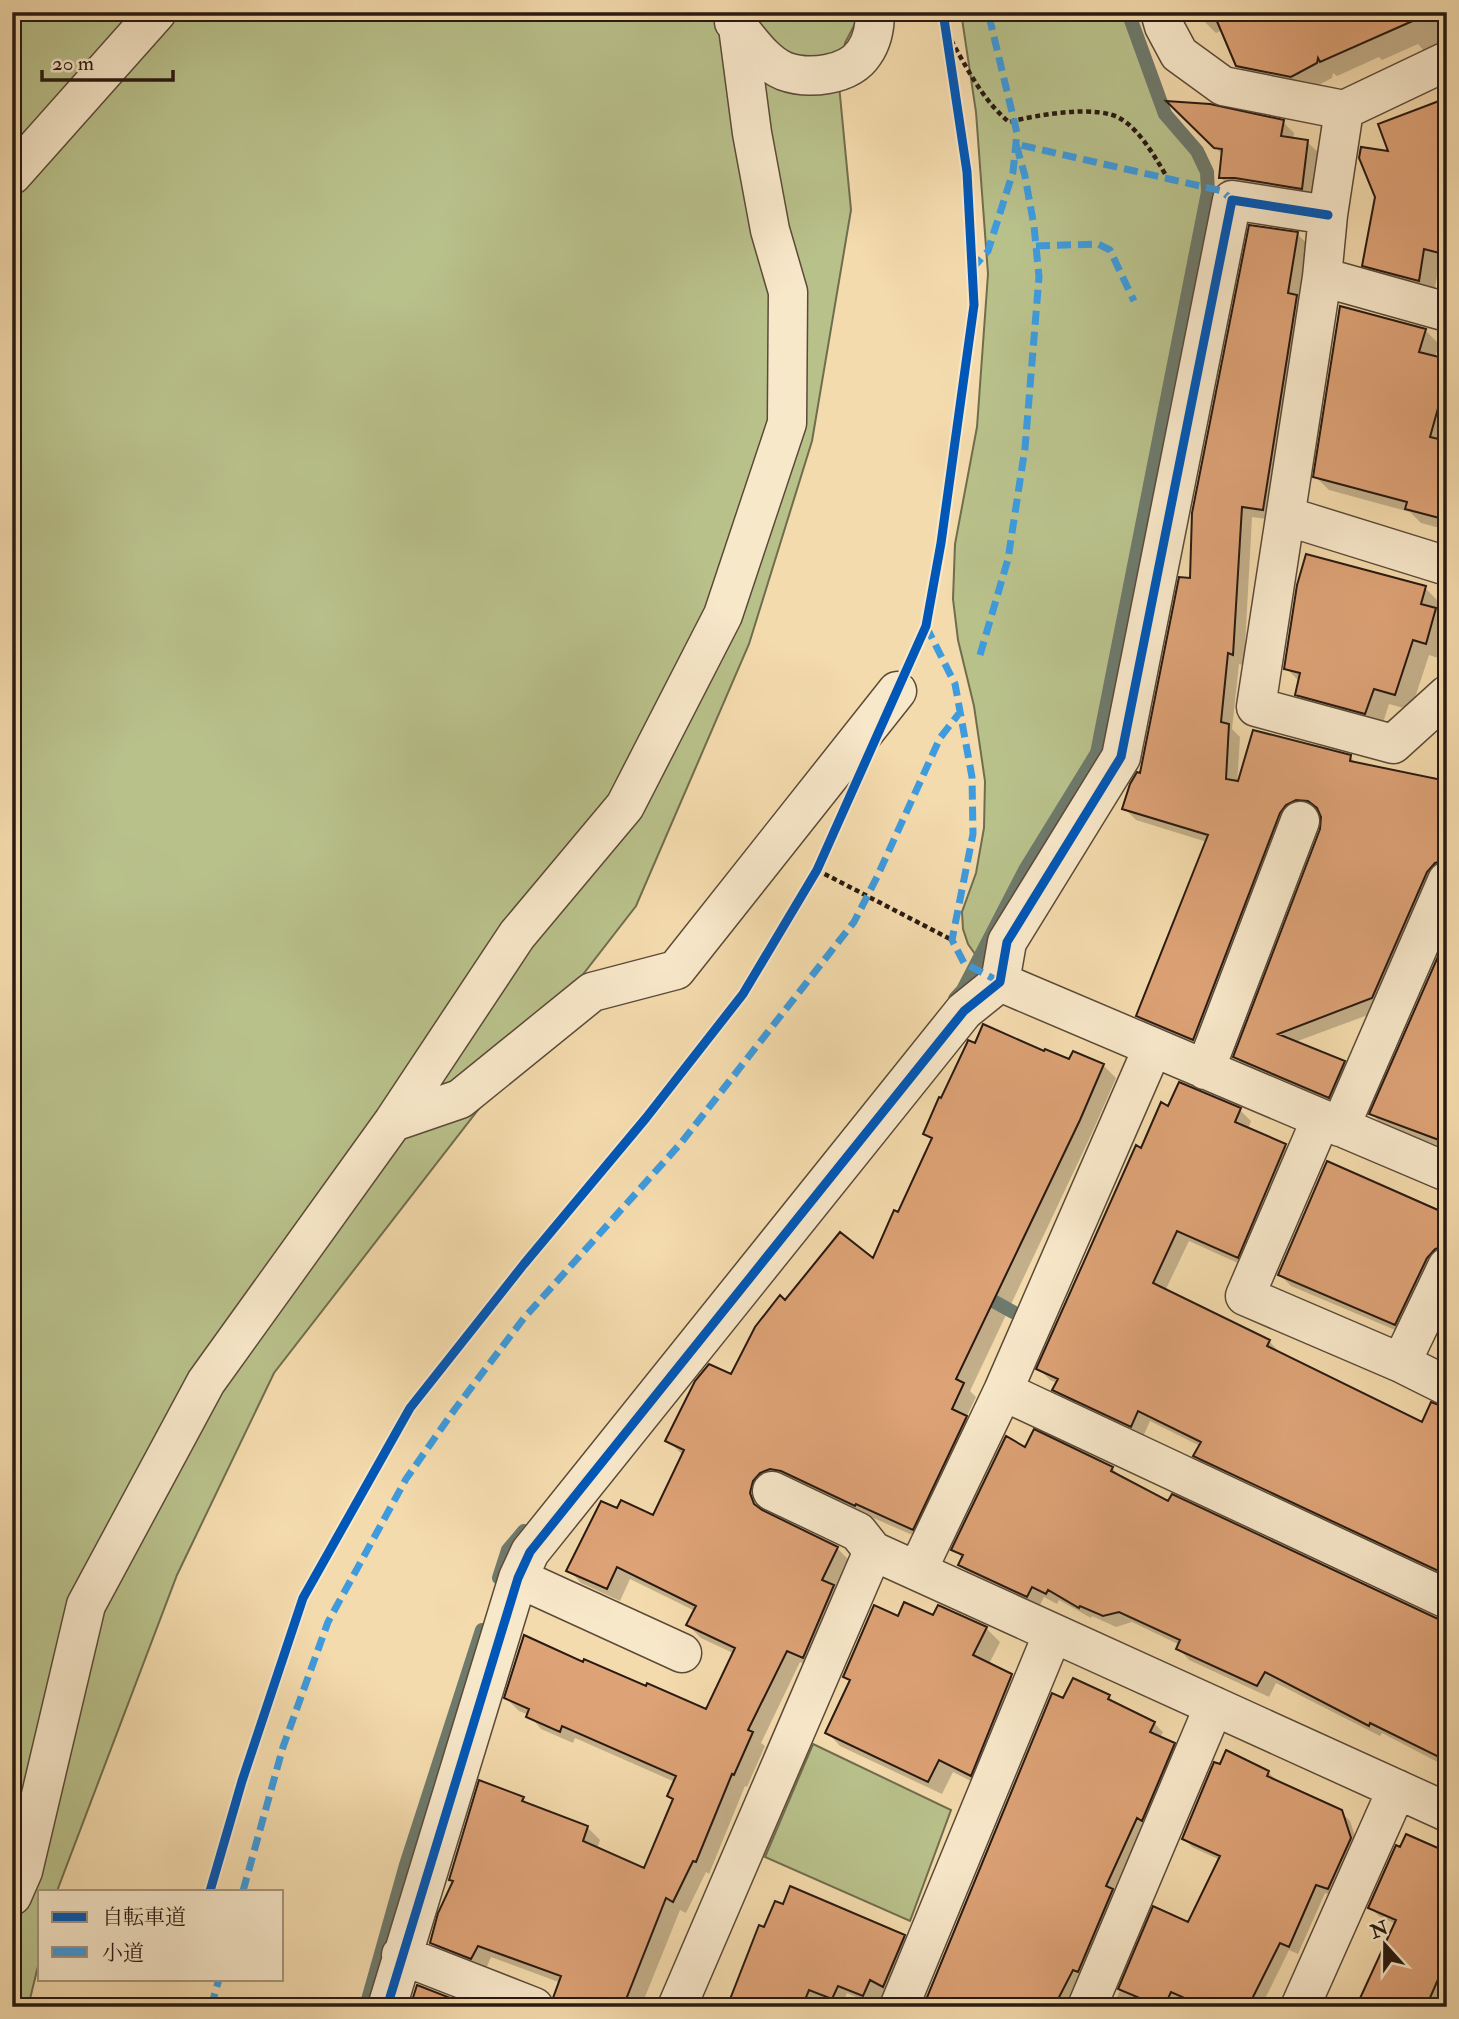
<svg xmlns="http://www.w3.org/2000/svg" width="1459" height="2019" font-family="'IM FELL Double Pica','Noto Serif JP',serif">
<rect width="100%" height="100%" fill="#f4dbad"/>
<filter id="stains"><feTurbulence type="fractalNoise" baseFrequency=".00286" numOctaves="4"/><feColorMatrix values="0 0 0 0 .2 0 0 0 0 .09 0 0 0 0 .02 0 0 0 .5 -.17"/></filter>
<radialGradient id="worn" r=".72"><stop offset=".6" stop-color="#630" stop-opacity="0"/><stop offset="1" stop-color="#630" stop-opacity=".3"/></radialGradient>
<!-- green -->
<path fill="#b9c18b" stroke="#706d4e" stroke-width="2" d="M 12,12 L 858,12 L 858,18 L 845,43 L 839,85 L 851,210 L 812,441 L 749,644 L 636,906 L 274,1373 L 177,1575 L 57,1891 L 40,1891 L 40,1958 L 28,2007 L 12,2007 Z
M 961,12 L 1125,12 L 1160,108 L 1168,123 L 1195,152 L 1205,172 L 1205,182 L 1217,198 L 1110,755 L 986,960 L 975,954 L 968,944 L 963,929 L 962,912 L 976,873 L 984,828 L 985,781 L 974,706 L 958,640 L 953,599 L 955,544 L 977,427 L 988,274 L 976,112 Z
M 813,1744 L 951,1810 L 910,1921 L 765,1857 Z"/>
<!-- shadow -->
<path fill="#0003" d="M 1198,12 L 1447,12 L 1447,59 L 1435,64 L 1418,44 L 1382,60 L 1379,57 L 1337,76 L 1333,73 L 1332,78 L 1307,91 L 1253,81 L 1238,65 L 1223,30 L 1216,33 L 1201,18 Z
M 1447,87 L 1447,265 L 1439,263 L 1434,295 L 1379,280 L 1364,265 L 1391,153 L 1380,125 L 1442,98 L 1438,91 Z
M 1171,103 L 1283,122 L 1294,133 L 1293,140 L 1307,142 L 1319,153 L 1313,199 L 1232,189 L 1221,178 L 1223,155 Z
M 1297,234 L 1309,245 L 1274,520 L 1252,517 L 1244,665 L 1239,664 L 1232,729 L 1240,737 L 1237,784 L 1350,757 L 1357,764 L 1441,781 L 1447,761 L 1447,874 L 1384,1009 L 1295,1042 L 1344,1063 L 1355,1074 L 1340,1108 L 1247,1068 L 1235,1057 L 1322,829 L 1321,811 L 1308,810 L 1204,1050 L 1150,1027 L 1138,1016 L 1207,842 L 1136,820 L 1124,808 L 1141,776 L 1191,580 Z
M 1425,330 L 1439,344 L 1435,358 L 1447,361 L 1447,530 L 1421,523 L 1410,512 L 1329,490 L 1315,476 Z
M 1425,588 L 1441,604 L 1438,613 L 1447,621 L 1447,640 L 1441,659 L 1429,655 L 1411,710 L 1389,704 L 1381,729 L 1313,710 L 1297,694 L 1300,682 L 1286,668 Z
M 1447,941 L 1447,1149 L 1383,1125 L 1371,1114 Z
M 1045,1053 L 1070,1061 L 1103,1065 L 1116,1078 L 1092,1133 L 970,1391 L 976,1397 L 966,1418 L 979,1431 L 926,1541 L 869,1516 L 868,1518 L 765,1494 L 762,1508 L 765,1514 L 837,1548 L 850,1561 L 816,1670 L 800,1662 L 761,1743 L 765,1746 L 747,1787 L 745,1786 L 709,1874 L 706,1872 L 686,1913 L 680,1910 L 641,2007 L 593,2007 L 561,1983 L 491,1957 L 485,1971 L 444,1955 L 431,1942 L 454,1883 L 451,1879 L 523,1799 L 530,1806 L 587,1827 L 600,1840 L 597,1849 L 645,1870 L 674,1801 L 669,1796 L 675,1782 L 575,1738 L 573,1743 L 541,1729 L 529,1715 L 519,1711 L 506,1698 L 584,1664 L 707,1711 L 735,1654 L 701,1638 L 688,1625 L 695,1611 L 630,1579 L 620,1601 L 581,1583 L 569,1570 L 618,1510 L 654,1517 L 683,1455 L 668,1441 L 732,1377 L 786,1303 L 874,1260 L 899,1214 L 933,1141 L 925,1134 Z
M 1169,1108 L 1240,1110 L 1251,1121 L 1248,1129 L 1285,1146 L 1297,1157 L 1249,1268 L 1189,1241 L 1165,1291 L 1269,1341 L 1280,1353 L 1422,1424 L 1447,1409 L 1445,1579 L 1206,1467 L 1195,1456 L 1200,1446 L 1150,1421 L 1143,1437 L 1066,1401 L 1054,1390 L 1057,1383 L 1050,1380 L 1039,1369 L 1142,1150 Z
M 1447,1216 L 1447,1260 L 1407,1335 L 1291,1286 L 1280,1275 Z
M 1447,1322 L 1447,1351 L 1437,1342 Z
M 1026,1449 L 1112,1468 L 1123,1479 L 1447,1640 L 1447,1767 L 1382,1733 L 1380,1736 L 1276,1683 L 1269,1697 L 1189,1660 L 1178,1648 L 1180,1645 L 1132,1622 L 1116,1627 L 1092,1616 L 1091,1618 L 1059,1600 L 1057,1604 L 1044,1597 L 1039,1607 L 971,1576 L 960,1565 L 963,1559 L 954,1549 Z
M 933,1617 L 986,1628 L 1000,1642 L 989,1664 L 1011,1675 L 1025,1689 L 984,1788 L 953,1772 L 942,1794 L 840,1746 L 827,1732 L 851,1683 L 845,1677 L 899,1619 Z
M 1109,1697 L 1117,1705 L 1154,1723 L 1163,1732 L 1160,1738 L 1174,1745 L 1182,1753 L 1075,2007 L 925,2007 L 1064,1700 Z
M 1268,1772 L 1277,1781 L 1341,1812 L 1350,1821 L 1359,1848 L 1337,1897 L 1325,1893 L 1298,1954 L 1289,1950 L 1261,2007 L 1113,2007 L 1154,1909 L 1189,1924 L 1220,1860 L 1192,1847 L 1184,1838 Z
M 1447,1854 L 1447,2007 L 1359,2007 L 1396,1924 L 1379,1916 L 1370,1907 Z
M 904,1936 L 913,1945 L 888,2007 L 879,2007 L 847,1993 L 841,2007 L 728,2007 Z
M 452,2000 L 459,2007 L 412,2007 Z"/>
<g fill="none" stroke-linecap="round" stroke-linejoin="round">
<!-- stream -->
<path stroke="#6e7a6c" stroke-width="14" d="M 955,999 L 963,990 L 1025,870 L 1097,753 L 1208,192 L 1207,172 L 1197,151 L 1165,114 L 1128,12
M 977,1292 L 1013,1312
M 499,1578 L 508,1550 L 524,1531
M 366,2007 L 406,1865 L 482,1630"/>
</g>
<!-- building -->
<path fill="#dda276" stroke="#281911" stroke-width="2" d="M 1213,12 L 1433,12 L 1320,62 L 1318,58 L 1317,63 L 1291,77 L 1236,66 Z
M 1447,98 L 1447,255 L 1424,249 L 1419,281 L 1362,266 L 1375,197 L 1359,158 L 1361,147 L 1388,151 L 1378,124 Z
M 1166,101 L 1210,104 L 1284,120 L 1281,136 L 1308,140 L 1302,189 L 1235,178 L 1219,178 L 1222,149 L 1214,148 Z
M 1249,225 L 1298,232 L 1288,293 L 1297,295 L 1263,510 L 1242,507 L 1233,655 L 1228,653 L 1221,722 L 1229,724 L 1226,779 L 1238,781 L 1253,730 L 1351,755 L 1350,761 L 1447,781 L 1447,860 L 1435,863 L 1427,872 L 1372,998 L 1278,1034 L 1345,1061 L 1329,1098 L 1233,1057 L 1320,829 L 1321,817 L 1317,808 L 1308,801 L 1296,800 L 1286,805 L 1280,813 L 1193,1040 L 1136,1016 L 1208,835 L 1122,809 L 1130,784 L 1137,772 L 1140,773 L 1179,577 L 1190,578 L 1192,513 Z
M 1340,306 L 1426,329 L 1419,352 L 1447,359 L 1447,376 L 1430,437 L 1447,441 L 1447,520 L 1405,509 L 1407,502 L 1313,477 Z
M 1306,554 L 1426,586 L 1421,604 L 1436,608 L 1426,644 L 1413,640 L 1395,695 L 1374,689 L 1365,714 L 1295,695 L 1300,673 L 1284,669 L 1297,585 Z
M 1447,936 L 1447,1143 L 1369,1114 Z
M 983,1024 L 1044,1051 L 1045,1049 L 1069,1059 L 1073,1051 L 1104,1064 L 1080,1120 L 956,1379 L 964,1383 L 952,1409 L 967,1416 L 913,1530 L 856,1504 L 855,1506 L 781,1471 L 770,1469 L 760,1473 L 753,1481 L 750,1493 L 754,1504 L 762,1510 L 838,1547 L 822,1580 L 834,1585 L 803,1658 L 787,1651 L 748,1730 L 753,1732 L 734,1775 L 732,1774 L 696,1862 L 693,1861 L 673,1902 L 666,1898 L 623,2007 L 555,2007 L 553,1998 L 561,1976 L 478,1946 L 471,1959 L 430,1943 L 438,1913 L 453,1881 L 449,1880 L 479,1780 L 524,1797 L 522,1801 L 588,1826 L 583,1841 L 644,1868 L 673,1799 L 667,1796 L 676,1776 L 562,1726 L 560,1732 L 526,1717 L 529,1709 L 504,1698 L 524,1635 L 583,1662 L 584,1659 L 646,1686 L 647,1683 L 706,1709 L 735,1648 L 686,1625 L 696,1606 L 617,1567 L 607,1589 L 566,1571 L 601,1501 L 617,1508 L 621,1500 L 653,1515 L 684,1450 L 665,1441 L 695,1381 L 709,1364 L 731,1374 L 755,1327 L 780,1295 L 785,1300 L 840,1232 L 873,1258 L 894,1210 L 898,1212 L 932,1138 L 923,1134 L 939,1097 L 941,1098 L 967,1043 L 968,1040 L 975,1043 Z
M 1179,1082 L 1241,1108 L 1235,1122 L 1286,1144 L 1238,1258 L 1177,1231 L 1153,1283 L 1270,1340 L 1267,1346 L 1422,1422 L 1431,1402 L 1447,1408 L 1447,1575 L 1193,1456 L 1201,1442 L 1138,1411 L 1131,1427 L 1052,1390 L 1058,1379 L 1036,1369 L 1136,1145 L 1141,1148 L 1161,1102 L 1168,1106 Z
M 1327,1161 L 1447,1214 L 1447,1245 L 1435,1249 L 1427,1258 L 1395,1325 L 1278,1275 Z
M 1034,1429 L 1113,1467 L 1111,1471 L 1168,1501 L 1172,1494 L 1438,1619 L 1447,1620 L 1447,1761 L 1370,1723 L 1369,1726 L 1265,1672 L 1257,1686 L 1176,1649 L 1180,1640 L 1119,1612 L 1103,1616 L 1080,1606 L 1079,1608 L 1048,1590 L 1046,1594 L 1032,1587 L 1027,1597 L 958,1565 L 963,1555 L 951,1550 L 1006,1436 L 1025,1447 Z
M 904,1602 L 933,1615 L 938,1605 L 987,1627 L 973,1655 L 1012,1674 L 971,1776 L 939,1760 L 928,1782 L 825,1733 L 850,1680 L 843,1677 L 874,1605 L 898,1616 Z
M 1073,1678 L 1110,1695 L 1108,1699 L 1155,1722 L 1150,1732 L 1175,1743 L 1142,1821 L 1137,1818 L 1106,1886 L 1113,1889 L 1078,1972 L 1073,1970 L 1054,2007 L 923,2007 L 1052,1693 L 1063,1698 Z
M 1226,1750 L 1269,1771 L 1267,1776 L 1342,1810 L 1351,1838 L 1328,1889 L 1316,1885 L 1289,1947 L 1280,1943 L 1248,2007 L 1205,2007 L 1171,1992 L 1164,2007 L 1161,2007 L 1118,1989 L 1153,1906 L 1188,1922 L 1220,1856 L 1182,1839 L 1214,1762 L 1220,1764 Z
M 1406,1834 L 1447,1852 L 1447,1959 L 1426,2007 L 1356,2007 L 1396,1920 L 1368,1908 L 1396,1845 L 1400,1847 Z
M 790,1886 L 905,1935 L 883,1987 L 870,1980 L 863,1996 L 838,1986 L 832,1999 L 809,1990 L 802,2007 L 727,2007 L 759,1925 L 764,1927 L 775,1901 L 783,1904 Z
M 417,1985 L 453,1999 L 450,2007 L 410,2007 Z"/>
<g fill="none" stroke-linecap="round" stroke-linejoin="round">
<defs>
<path id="minor" d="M 1160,12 L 1164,26 L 1179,54 L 1223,86 L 1344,110 L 1447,61
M 734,22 C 749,39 763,62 784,71 C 808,80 849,76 864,53 C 872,42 875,26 875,12
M 1344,110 L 1328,215 L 1322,277 L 1256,707 L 1393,744 L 1447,695
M 12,175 L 157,12
M 1322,277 L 1447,312
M 1286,516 L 1447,566
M 1000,982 L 1447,1172
M 1205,1070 L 1300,821
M 1321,1119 L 1245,1296 L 1401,1363 L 1447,1386
M 393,1122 L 460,1099 L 592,992 L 676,970 L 897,691
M 1340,1127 L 1447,881
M 1401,1363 L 1447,1267
M 1003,1391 L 1447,1599
M 772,1491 L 858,1532 L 873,1551 L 1447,1812
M 917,1571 L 1003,1391 L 1153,1047
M 518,1578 L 682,1653
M 12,1896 L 23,1871 L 86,1605 L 206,1382 L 393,1122 L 517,935 L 625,806 L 723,615 L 787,423 L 788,292 L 770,230 L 752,133 L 736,12
M 401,1955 L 534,2007
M 387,2007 L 518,1578 L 530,1552 L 964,1011 L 1000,982 L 1007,942 L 1121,757 L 1232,200 L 1328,215
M 677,2007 L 873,1551
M 899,2007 L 1053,1633
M 1087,2007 L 1214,1706
M 1300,2007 L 1397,1789"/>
</defs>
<!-- minor casing -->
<use href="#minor" stroke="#5b4a38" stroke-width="41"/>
<!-- path -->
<path stroke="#281911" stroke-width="4.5" stroke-dasharray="5 3.5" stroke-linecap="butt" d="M 947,33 C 965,64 981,99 1009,122 C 1036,115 1098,104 1121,119 C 1140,130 1157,160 1168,179
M 817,870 L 952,940"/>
<!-- minor -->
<use href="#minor" stroke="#f8e8ca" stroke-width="38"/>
<!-- quiet -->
<path stroke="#3d9bde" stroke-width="7" stroke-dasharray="14 7" stroke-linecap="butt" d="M 1036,246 L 1098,244 L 1110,250 L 1134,301
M 972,269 L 988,251 L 1013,172 L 1017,133 L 988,12
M 926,626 L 955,684 L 972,777 L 973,834 L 952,940 L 964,963 L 1000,982
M 980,655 L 1008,559 L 1025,448 L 1039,277 L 1034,226 L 1025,176 L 1016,144 L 1222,191 L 1232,200
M 243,1891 L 283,1747 L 328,1622 L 406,1479 L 455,1409 L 524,1318 L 681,1143 L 854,922 L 877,877 L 940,738 L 961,711
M 211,2007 L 219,1979"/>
<defs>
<path id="cycleway" d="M 210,1891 L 242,1781 L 303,1598 L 410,1408 L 524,1264 L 646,1118 L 743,994 L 817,870 L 926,626 L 941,543 L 974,305 L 967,172 L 943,12
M 387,2007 L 518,1578 L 530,1552 L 964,1011 L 1000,982 L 1007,942 L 1121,757 L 1232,200 L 1328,215"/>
</defs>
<!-- cycleway casing -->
<use href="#cycleway" stroke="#f8e8ca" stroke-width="13"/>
<!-- cycleway -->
<use href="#cycleway" stroke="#0057b8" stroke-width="9"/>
</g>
<!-- margin -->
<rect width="1459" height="2019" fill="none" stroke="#f4dbad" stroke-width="42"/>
<rect x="14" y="14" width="1431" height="1991" fill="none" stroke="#281911" stroke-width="3.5"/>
<rect x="21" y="21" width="1417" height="1977" fill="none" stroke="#281911" stroke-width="2"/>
<!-- legend -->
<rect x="38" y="1890" width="245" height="91" fill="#f8e8ca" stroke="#a59580" stroke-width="2"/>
<rect x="52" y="1912" width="35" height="10" fill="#0057b8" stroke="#a59580" stroke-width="2"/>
<text x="102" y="1924" font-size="21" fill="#281911">自転車道</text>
<rect x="52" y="1947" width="35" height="10" fill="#3d9bde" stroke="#a59580" stroke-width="2"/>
<text x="102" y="1960" font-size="21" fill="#281911">小道</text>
<!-- north arrow -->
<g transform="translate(1385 1945) rotate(339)" stroke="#f8e8ca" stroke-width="5" paint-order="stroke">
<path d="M0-5L12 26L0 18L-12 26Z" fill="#281911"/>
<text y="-10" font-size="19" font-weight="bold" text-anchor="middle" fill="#281911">N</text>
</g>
<!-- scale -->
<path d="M42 70v10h131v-10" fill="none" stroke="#281911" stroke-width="3.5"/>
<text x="52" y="70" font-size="21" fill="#281911" stroke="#f8e8ca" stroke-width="5" paint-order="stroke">20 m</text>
<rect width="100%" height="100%" filter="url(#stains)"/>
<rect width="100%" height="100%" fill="url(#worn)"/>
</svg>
